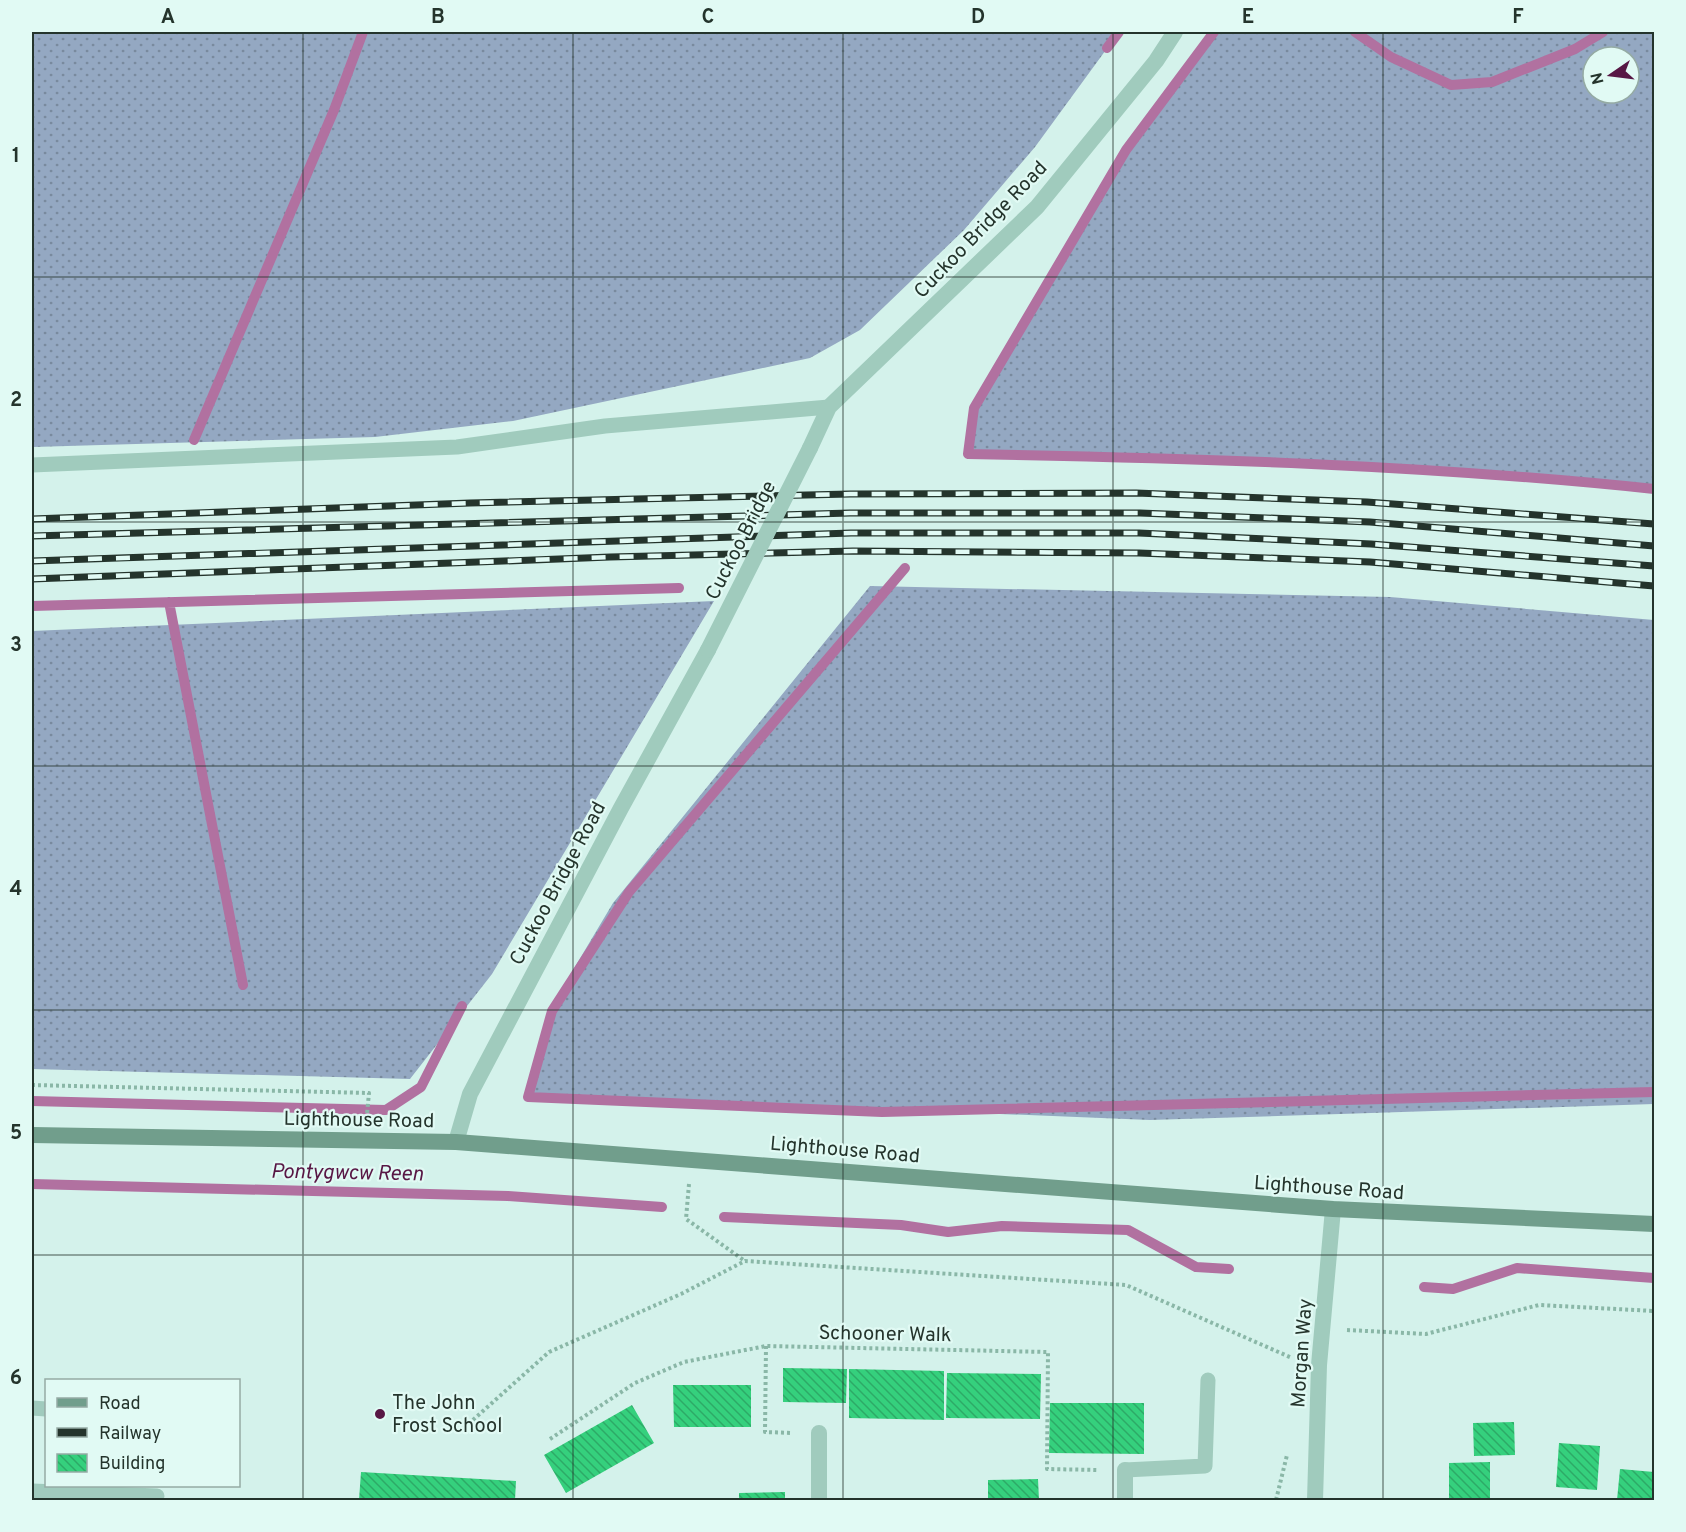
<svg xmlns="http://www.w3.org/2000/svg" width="1686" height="1532" font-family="Overpass,sans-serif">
<defs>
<pattern id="grass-dots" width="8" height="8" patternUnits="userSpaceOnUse" patternTransform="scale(1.5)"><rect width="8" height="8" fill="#94a8c2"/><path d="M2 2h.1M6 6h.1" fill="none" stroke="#798a9e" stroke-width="1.8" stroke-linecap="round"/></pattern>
<pattern id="building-back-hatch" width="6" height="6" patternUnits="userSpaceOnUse" patternTransform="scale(1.5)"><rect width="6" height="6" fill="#35d07d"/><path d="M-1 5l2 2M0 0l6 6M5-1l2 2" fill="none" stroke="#2daa67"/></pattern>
</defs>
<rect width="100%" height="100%" fill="#d4f2eb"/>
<!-- grass -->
<path fill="url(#grass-dots)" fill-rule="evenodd" d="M 32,32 L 1119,32 L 1035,147 L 964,230 L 860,330 L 810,358 L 513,421 L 375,437 L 33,447 Z
M 1214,32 L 1654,32 L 1654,489 C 1426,465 1197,458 968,454 L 974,408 L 1126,151 ZM 1593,57 L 1629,57 L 1629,93 L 1593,93 Z
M 870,586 L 1390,597 L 1654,620 L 1654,1104 L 1150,1120 L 531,1095 L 557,997 L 613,903 Z
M 714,601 L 492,974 L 410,1079 L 32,1069 L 32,631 Z"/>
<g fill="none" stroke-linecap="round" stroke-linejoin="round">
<!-- stream -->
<path stroke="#b171a0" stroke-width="10" d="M 1214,32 L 1126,150 L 974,408 L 968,454 C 1197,458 1426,465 1654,489
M 1355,32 L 1391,57 L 1451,85 L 1492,82 L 1575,49 L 1603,32
M 1107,48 L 1119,32
M 194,440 L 334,110 L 363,32
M 905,568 L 629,892 L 552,1011 L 528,1097 L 882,1112 L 1654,1092
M 169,602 L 243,985
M 32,606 L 679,588
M 32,1101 L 386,1110 L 421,1087 L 462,1006
M 32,1184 L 508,1196 L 662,1207
M 724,1217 L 901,1225 L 948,1232 L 1002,1226 L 1128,1230 L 1196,1267 L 1229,1269
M 1424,1287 L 1453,1289 L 1517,1268 L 1654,1278"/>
</g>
<!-- building -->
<path fill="url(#building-back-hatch)" d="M 783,1368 L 847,1369 L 846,1403 L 783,1402 Z
M 849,1369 L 944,1371 L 944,1420 L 849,1418 Z
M 947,1373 L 1041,1374 L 1040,1419 L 946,1418 Z
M 673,1385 L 751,1385 L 751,1427 L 674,1427 Z
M 1050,1403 L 1144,1403 L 1144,1454 L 1049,1453 Z
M 632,1405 L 654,1443 L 566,1493 L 544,1455 Z
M 1514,1422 L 1515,1455 L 1474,1456 L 1473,1423 Z
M 1559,1443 L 1600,1446 L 1597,1490 L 1556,1487 Z
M 1490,1462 L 1490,1500 L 1449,1500 L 1449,1463 Z
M 1620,1469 L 1654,1472 L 1654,1500 L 1617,1500 Z
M 361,1472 L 516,1481 L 515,1500 L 359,1500 Z
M 1038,1479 L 1039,1500 L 988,1500 L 988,1480 Z
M 785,1492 L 785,1500 L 739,1500 L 739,1493 Z"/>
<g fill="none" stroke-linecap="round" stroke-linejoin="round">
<!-- path -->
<path stroke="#8ab7a7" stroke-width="4" stroke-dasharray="3 3" stroke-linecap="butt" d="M 32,1085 L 369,1093 L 367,1114
M 689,1184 L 686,1219 L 745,1261
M 1347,1330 L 1426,1334 L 1539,1305 L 1654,1311
M 766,1346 L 765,1432 L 792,1433
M 464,1428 L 549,1352 L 681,1294 L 745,1261 L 1126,1285 L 1292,1358
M 550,1439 L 635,1383 L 684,1362 L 766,1346 L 1048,1352 L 1047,1469 L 1098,1470
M 1276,1500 L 1287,1455"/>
<!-- service -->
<path stroke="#a0cbbd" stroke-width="15" d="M 32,465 L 457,447 L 605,426 L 829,407
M 32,1408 L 46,1409
M 1125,1470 L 1205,1466 L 1208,1380
M 32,1491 L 157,1496"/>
<!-- minor -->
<path stroke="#a0cbbd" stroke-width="16" d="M 810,448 L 829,407 L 1037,207 L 1156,61 L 1175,32
M 456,1142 L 470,1094 L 621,808 L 708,650
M 819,1433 L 819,1500
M 1125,1470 L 1125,1500"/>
<!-- tertiary -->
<path stroke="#a0cbbd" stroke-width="16" d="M 1315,1500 L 1319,1365 L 1333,1209"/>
<!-- secondary -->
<path stroke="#719e8c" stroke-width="16" d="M 32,1135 L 456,1142 L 1333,1209 L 1654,1224"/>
<defs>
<path id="rail" d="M 32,519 L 470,503 L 850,494 L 1136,493 L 1367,502 L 1654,524
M 32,536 L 850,513 L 1140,513 L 1370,522 L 1654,546
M 32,561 L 851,533 L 1139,533 L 1371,544 L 1654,566
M 32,579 L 610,557 L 853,551 L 1139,553 L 1370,562 L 1654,586"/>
</defs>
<!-- rail casing -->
<use href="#rail" stroke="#24342c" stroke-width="7"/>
<!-- rail -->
<use href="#rail" stroke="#e1faf4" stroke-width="4.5" stroke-dasharray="14" stroke-linecap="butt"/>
<!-- minor-bridge -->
<path stroke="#a0cbbd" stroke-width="16" d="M 708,650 L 810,448"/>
</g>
<!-- grid -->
<path fill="none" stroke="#24342c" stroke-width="1.5" stroke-opacity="0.55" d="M 303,32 L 303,1500M 573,32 L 573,1500M 843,32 L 843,1500M 1113,32 L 1113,1500M 1383,32 L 1383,1500M 32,277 L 1654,277M 32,522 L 1654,522M 32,766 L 1654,766M 32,1010 L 1654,1010M 32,1255 L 1654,1255"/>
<!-- markers -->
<circle fill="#581745" stroke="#e1faf4" stroke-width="2" cx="380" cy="1414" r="6"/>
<g text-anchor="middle" stroke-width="4.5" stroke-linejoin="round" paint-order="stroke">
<!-- street labels -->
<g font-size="20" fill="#24342c" stroke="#e1faf4">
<text transform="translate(980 229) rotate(-46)" y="7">Cuckoo Bridge Road</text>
<text transform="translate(740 540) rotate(-63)" y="7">Cuckoo Bridge</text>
<text transform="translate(557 883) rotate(-62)" y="7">Cuckoo Bridge Road</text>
<text transform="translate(359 1119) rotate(1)" y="7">Lighthouse Road</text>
<text transform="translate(845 1149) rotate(5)" y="7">Lighthouse Road</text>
<text transform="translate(1329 1187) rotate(4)" y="7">Lighthouse Road</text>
<text transform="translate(885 1333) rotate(1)" y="7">Schooner Walk</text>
<text transform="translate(1301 1353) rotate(-86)" y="7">Morgan Way</text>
</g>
<!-- poi labels -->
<g font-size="20" fill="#24342c" stroke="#e1faf4" text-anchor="start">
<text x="392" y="1409">The John<tspan x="392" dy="23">Frost School</tspan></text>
</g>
<!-- water labels -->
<g font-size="21" font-style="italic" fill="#581745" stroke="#e1faf4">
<text transform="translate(347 1172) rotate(1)" y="7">Pontygwcw Reen</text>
</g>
</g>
<!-- border -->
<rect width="1686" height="1532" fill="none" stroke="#e1faf4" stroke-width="66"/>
<!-- legend -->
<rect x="45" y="1379" width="195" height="108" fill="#e1faf4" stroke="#95aba4" stroke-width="1.5"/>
<rect x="57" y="1398" width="30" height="9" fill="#719e8c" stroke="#95aba4" stroke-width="1.5"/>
<text x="99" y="1409" font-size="18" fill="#24342c">Road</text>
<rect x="57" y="1428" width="30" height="9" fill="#24342c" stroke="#95aba4" stroke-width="1.5"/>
<text x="99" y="1439" font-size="18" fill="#24342c">Railway</text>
<rect x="57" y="1454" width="30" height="18" fill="url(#building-back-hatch)" stroke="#95aba4" stroke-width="1.5"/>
<text x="99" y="1469" font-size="18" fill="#24342c">Building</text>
<!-- north arrow -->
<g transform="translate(1611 75) rotate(256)"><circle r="28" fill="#e1faf4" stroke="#95aba4" stroke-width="1.5"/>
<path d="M0-4.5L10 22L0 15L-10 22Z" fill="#581745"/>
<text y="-9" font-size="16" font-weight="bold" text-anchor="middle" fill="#24342c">N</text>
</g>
<rect x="33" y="33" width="1620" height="1466" fill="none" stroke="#24342c" stroke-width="2"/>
<g font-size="20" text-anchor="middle" font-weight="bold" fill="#24342c">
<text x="168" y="23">A</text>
<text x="438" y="23">B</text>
<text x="708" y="23">C</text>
<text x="978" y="23">D</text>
<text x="1248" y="23">E</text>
<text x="1518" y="23">F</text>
<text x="16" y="162">1</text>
<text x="16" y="406">2</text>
<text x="16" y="651">3</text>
<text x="16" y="895">4</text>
<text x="16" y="1139">5</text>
<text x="16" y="1384">6</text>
</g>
</svg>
